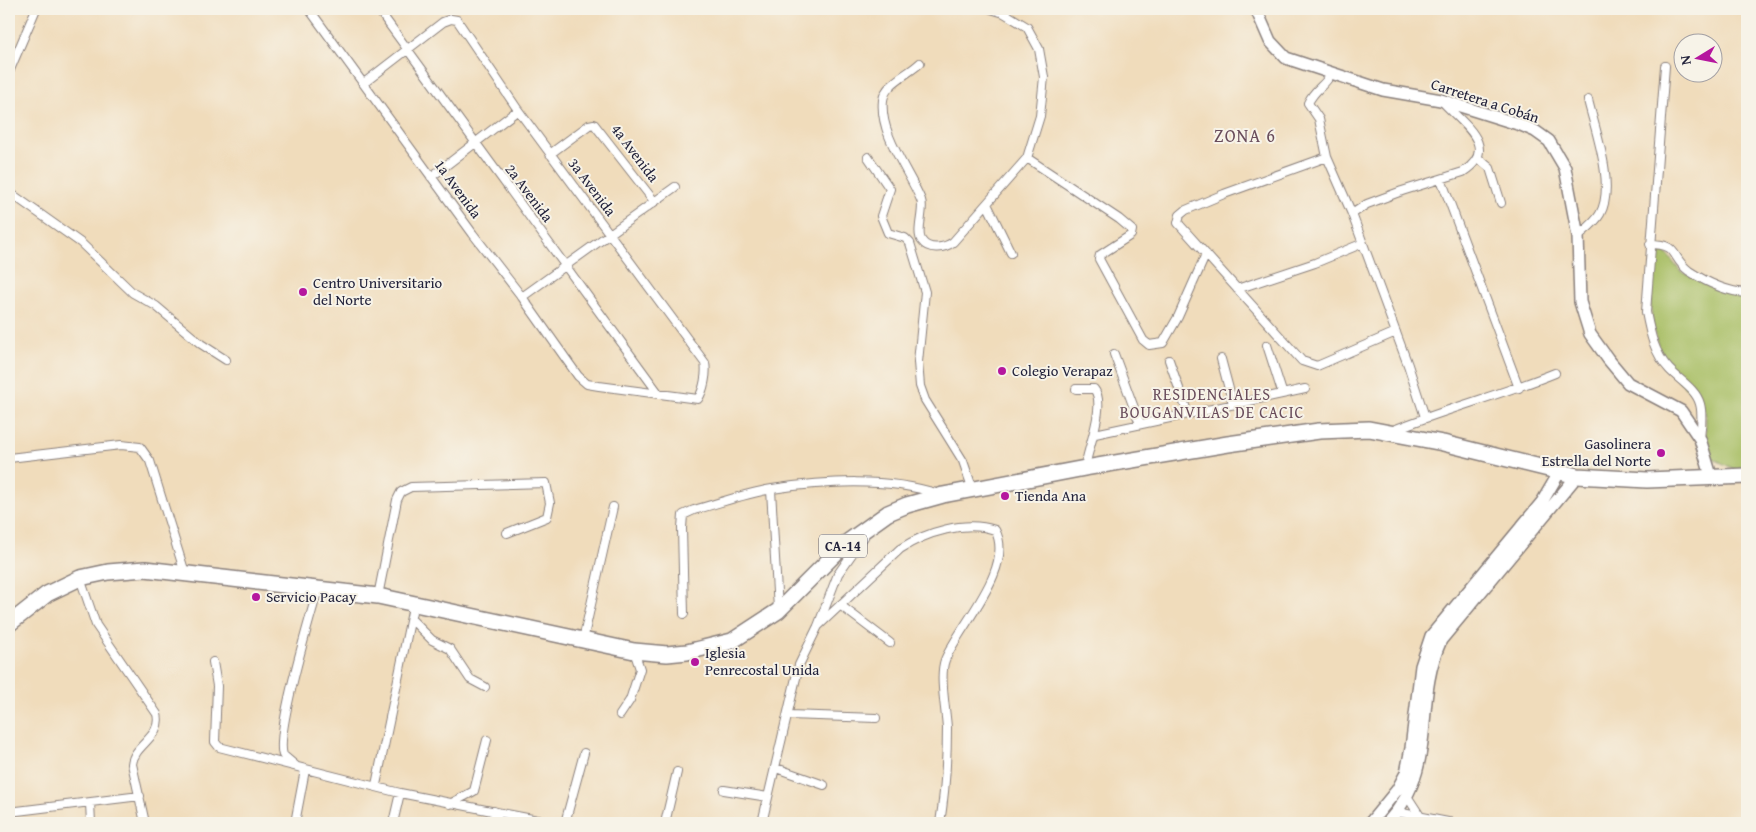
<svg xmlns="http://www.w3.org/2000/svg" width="1756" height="832" font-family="'Gentium Book Plus',serif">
<rect width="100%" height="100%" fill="#f7f3e8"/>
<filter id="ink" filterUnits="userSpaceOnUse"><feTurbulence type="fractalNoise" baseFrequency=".02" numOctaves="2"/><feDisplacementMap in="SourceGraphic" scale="10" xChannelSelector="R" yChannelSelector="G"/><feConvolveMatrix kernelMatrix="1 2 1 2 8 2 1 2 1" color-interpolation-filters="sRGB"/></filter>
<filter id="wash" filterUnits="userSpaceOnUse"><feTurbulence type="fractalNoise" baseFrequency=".0096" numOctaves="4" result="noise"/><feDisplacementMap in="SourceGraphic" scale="20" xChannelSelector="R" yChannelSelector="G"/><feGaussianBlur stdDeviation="1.12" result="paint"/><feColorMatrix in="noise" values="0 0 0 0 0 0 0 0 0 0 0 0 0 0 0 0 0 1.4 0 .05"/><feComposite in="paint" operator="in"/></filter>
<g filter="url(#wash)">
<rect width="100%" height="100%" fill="#f0dcbb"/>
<!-- green -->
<path fill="#a7be63" stroke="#64704f" d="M 1660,245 L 1680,271 L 1747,301 L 1747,458 L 1738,471 L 1708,456 C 1701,439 1710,419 1703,407 C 1696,394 1681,385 1672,373 C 1644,331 1651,293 1653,246 Z"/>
</g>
<g filter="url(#ink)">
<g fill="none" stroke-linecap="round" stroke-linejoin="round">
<defs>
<path id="street" d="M 309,9 L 473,234 L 522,297 L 578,376 L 587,384 L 599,386 L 698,399 C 704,390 707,373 705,363 L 518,110 L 457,20 L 451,19 L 443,22 L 364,83
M 378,9 L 659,394
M 920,63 C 909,74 885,83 883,100 C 879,134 909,171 921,200 C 925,210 915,233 922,241 C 929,251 945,248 953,242 L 1027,158 L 1040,116 L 1044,77 L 1039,49 L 1027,27 L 1004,13 L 991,9
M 1665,66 L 1646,312 C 1650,333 1654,353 1669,369 C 1679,380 1696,389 1700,404 C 1703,415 1701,428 1700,439
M 9,72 L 36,9
M 1331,74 C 1324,87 1315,88 1308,103 L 1319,119 L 1327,157 L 1352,214 L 1408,365 L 1425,417
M 550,154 L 589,125 L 594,124 L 654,201
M 868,157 L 890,189 L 881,216 L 888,233 L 905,238 L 910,243 L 925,292 L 918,362 L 920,386 L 925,400 L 963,461 L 973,490
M 1327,157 L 1224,194 L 1186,210 L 1180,215 L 1178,223 L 1302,361 L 1317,366 L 1396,332
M 1027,158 L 1119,219 L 1132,230 L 1131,235 L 1100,255 L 1099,259 L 1143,340 L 1149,345 L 1163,343 L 1178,317 L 1206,254
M 1478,158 L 1490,168 L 1501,203
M 431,177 L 518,110
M 1441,179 L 1519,388
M 9,192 L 81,243 L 133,293 L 156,306 L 201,344 L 226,360
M 987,204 L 1011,253
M 1352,214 L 1367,204 L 1402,191 L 1463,172 C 1502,147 1460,122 1441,100
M 1578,236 C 1586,229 1595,223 1600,214 C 1616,186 1595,130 1588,100
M 1650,244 C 1680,244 1670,257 1689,271 C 1706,282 1728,292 1747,293
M 1237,289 L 1315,263 L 1361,244
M 522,297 L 675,187
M 1267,345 L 1282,392
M 1114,354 L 1140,424
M 1221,359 L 1233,404
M 1169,360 L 1188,414
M 1076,389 L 1094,389 C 1107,404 1087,450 1085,468
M 1391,431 C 1445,409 1501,395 1555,373
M 1095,434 L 1305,389
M 9,458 L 121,445 L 140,447 L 150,461 L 185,573
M 771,490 L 778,609
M 80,578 L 96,625 L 157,714 C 163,737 134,744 132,764 L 145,823
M 378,596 L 397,500 L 401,492 L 411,487 L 546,483 L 550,503 L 547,517 L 507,533
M 840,605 L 890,643
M 684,614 L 682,528 L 683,515 L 694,510 C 720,503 746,493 772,489 C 826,481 887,477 939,494
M 411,619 L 432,640 L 450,649 L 470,679 L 485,687
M 818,626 L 900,549 C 926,532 965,520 995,530 C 1016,568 958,627 945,660 C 939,676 946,710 947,728 C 947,760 945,792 940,823
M 583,640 L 613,507
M 213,662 L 217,686 L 215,742 L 219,747 L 400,793 L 553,823
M 620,715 L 630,700 L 640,669 L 634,651
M 789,715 L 876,718
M 296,766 L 283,755 C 275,733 310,618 318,589
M 776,768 L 824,785
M 376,785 L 414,602
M 724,790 L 768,797
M 1407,796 L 1420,816
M 90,803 L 91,823
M 450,804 L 474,791 L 487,740
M 9,812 L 140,796
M 1397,812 L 1453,823
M 295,823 L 305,770
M 393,823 L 400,793
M 491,823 L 494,811
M 565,823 L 584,753
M 665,823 L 677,772
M 762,823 L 799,665 L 818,626 L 838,574 L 864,537"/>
<path id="secondary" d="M 1256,9 L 1270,41 L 1286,58 L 1383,90 L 1441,100 L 1521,125 L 1535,131 L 1549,141 L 1565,168 L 1578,236 L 1580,302 L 1590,334 L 1608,359 L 1628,383 L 1681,411 L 1700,439 L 1712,479
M 1370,823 L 1397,790 L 1406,773 L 1411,748 L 1421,666 L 1431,636 L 1542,502 L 1559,473
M 1387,823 C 1441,765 1411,706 1441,640 L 1577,476"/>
<path id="highway" d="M 9,624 L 47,594 L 80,578 L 108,572 L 145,569 L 378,596 L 634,651 L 667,654 L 687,652 L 732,641 L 778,611 L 846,543 L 888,513 L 907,505 L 943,495 L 1085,468 L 1228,444 L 1319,431 L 1369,429 L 1443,443 L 1577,476 L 1647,480 L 1747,476"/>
</defs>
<!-- street casing -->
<use href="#street" stroke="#897f7b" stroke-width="10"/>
<!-- secondary casing -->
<use href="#secondary" stroke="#897f7b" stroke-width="14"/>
<!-- highway casing -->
<use href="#highway" stroke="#897f7b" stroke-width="18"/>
<!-- street -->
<use href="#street" stroke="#fff" stroke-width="8"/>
<!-- secondary -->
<use href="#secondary" stroke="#fff" stroke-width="11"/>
<!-- highway -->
<use href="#highway" stroke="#fff" stroke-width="15"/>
</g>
</g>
<!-- markers -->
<g fill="#b5179e" stroke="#f7f3e8" stroke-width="2">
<circle cx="303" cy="292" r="5"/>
<circle cx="1002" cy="371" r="5"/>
<circle cx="1661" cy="453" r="5"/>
<circle cx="1005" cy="496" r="5"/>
<circle cx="256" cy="597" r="5"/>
<circle cx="695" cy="662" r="5"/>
</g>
<g text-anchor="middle" stroke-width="4" stroke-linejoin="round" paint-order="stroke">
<!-- shield labels -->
<rect fill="#f7f3e8" stroke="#62616f" stroke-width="1" x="819" y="534.5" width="48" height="23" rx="4"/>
<g font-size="14" font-weight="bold" fill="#22223b">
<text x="843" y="551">CA-14</text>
</g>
<!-- street labels -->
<g font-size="15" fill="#22223b" stroke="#f7f3e8">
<text transform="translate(1485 101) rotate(18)" y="5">Carretera a Cobán</text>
<text transform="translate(635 153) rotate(53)" y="5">4a Avenida</text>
<text transform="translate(592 187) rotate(53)" y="5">3a Avenida</text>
<text transform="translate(458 189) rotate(54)" y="5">1a Avenida</text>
<text transform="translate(529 193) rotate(53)" y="5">2a Avenida</text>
</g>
<!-- poi labels -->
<g font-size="15" fill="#22223b" stroke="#f7f3e8" text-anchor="start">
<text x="313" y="288">Centro Universitario<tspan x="313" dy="17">del Norte</tspan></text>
<text x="1012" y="376">Colegio Verapaz</text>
<text x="1651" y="449" text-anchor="end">Gasolinera<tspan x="1651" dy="17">Estrella del Norte</tspan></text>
<text x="1015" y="501">Tienda Ana</text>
<text x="266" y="602">Servicio Pacay</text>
<text x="705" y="658">Iglesia<tspan x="705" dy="17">Penrecostal Unida</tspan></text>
</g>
<!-- neighbourhood labels -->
<g font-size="16" letter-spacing="1" fill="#694c5b" stroke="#f7f3e8">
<text x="1212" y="400">RESIDENCIALES<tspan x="1212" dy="18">BOUGANVILAS DE CACIC</tspan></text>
</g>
<!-- quarter labels -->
<g font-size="18" letter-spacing="1" fill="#694c5b" stroke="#f7f3e8">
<text x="1245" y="142">ZONA 6</text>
</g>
</g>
<!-- margin -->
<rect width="1756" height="832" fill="none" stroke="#f7f3e8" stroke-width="30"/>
<!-- north arrow -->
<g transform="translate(1698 58) rotate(260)"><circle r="24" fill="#f7f3e8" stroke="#a29fa3"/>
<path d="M0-4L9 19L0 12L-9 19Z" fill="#b5179e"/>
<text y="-8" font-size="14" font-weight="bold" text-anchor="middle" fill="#22223b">N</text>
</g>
</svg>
